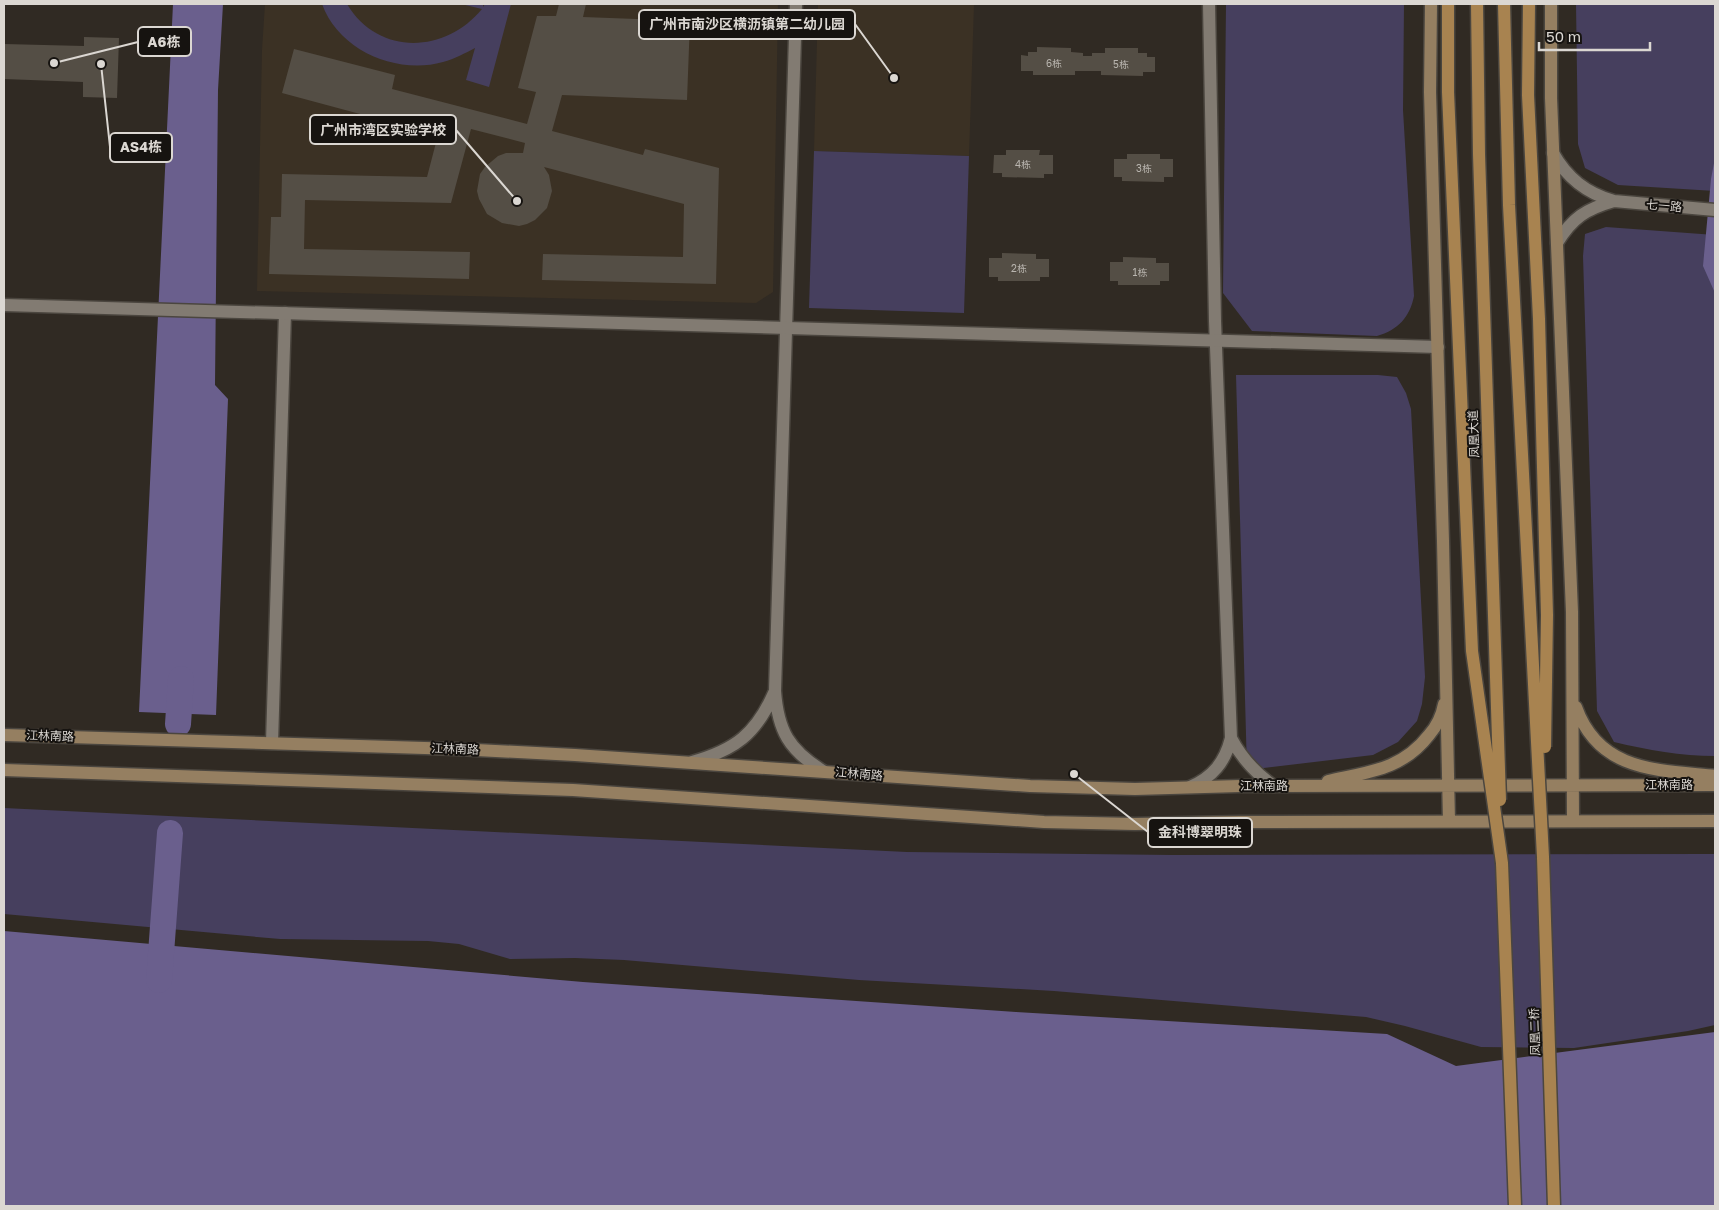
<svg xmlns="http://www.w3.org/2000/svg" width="1719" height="1210" font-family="'Golos Text','Noto Sans SC',sans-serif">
<rect width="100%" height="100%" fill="#302a23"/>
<!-- built -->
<path fill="#3b3124" d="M 265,4 L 778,4 L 773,292 L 756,303 L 257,291 L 262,50 Z
M 818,4 L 974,5 L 969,156 L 814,151 Z"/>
<!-- green -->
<path fill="#463f5e" d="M 322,4 L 347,4 C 378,56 445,54 482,9 L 461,4 L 483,4 L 483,7 L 485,4 L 511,4 L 489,87 L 466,80 L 475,48 C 465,53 455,59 443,62 C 397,75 339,51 322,4 Z
M 1226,4 L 1404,4 L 1403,110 L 1414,296 C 1410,317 1398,330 1377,336 L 1252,331 L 1223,293 Z
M 1576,4 L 1715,4 L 1715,191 L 1618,185 L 1585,168 L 1578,144 Z
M 814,151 L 969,156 L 964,313 L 809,308 Z
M 1606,227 L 1715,235 L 1715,756 C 1681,756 1648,750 1614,742 L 1597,711 L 1583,256 L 1585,234 Z
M 1236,375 L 1378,375 L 1397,377 L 1406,393 L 1411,409 L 1425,677 L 1422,704 L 1417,721 L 1398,742 L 1373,755 L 1247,770 Z
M 4,808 L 907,852 L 1173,855 L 1715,854 L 1715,1025 L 1688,1031 L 1574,1048 L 1481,1047 L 1405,1026 L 1366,1017 L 1054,991 L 859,980 L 624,960 L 575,958 L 510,959 L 459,944 L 428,941 L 280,939 L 4,914 Z"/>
<!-- water -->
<path fill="#6a5f8d" d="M 173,4 L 223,4 L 218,90 L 215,385 L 228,399 L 216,715 L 139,712 Z
M 1715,158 L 1715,293 L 1703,266 L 1711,179 Z
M 4,931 L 583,982 L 1016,1012 L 1387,1034 L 1456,1066 L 1715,1032 L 1715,1206 L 4,1206 Z"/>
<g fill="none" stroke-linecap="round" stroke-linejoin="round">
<!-- river -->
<path stroke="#6a5f8d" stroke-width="26" d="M 178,724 L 181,679
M 159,980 L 170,833"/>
</g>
<!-- building -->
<path fill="#544e45" d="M 559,4 L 586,4 L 583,17 L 690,21 L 687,100 L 562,95 L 552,131 L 643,155 L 645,149 L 719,168 L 716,284 L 542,280 L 543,254 L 683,257 L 684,204 L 544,167 L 549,175 L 552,191 L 547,208 L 535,220 L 527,224 L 519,226 L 502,223 L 487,214 L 479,199 L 477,191 L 480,174 L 485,167 L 498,156 L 506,153 L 523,153 L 525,143 L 471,129 L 451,203 L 305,200 L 304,249 L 470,252 L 469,279 L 269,274 L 271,217 L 281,217 L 282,174 L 427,177 L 438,135 L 282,93 L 294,49 L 395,75 L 392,89 L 527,124 L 536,92 L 518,88 L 537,16 L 556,16 Z
M 84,37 L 119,38 L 117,98 L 83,97 L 83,82 L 4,79 L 4,44 L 84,46 Z
M 1037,47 L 1071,48 L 1071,52 L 1083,53 L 1083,56 L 1092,56 L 1092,53 L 1105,53 L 1105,48 L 1138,48 L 1138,53 L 1147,53 L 1147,57 L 1155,57 L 1155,72 L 1143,72 L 1143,76 L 1101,75 L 1101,71 L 1075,71 L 1075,75 L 1033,75 L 1033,71 L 1021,71 L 1021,55 L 1028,56 L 1028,52 L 1037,52 Z
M 1006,150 L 1040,150 L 1039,155 L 1053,155 L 1053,174 L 1044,174 L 1044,178 L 1002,177 L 1002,173 L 993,173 L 994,155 L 1006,155 Z
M 1127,154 L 1160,154 L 1160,159 L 1173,159 L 1173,177 L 1164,177 L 1164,182 L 1122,181 L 1122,177 L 1114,177 L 1114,159 L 1127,159 Z
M 1002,253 L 1036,254 L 1036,259 L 1049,259 L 1049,277 L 1040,277 L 1040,281 L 998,281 L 998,277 L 989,277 L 989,258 L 1002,258 Z
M 1123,257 L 1156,258 L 1156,263 L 1169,263 L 1169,281 L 1160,281 L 1160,285 L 1118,285 L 1118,281 L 1110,281 L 1110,262 L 1123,262 Z"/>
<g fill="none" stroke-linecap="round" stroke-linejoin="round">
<defs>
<path id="minor" d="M 796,4 L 775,691 C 778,731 789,750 823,771
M 1231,738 C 1242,759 1255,773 1274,786
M 272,743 L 285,313
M 692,762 C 735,750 756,734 774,693
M 1190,787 C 1213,777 1225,762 1231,738 L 1215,321 L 1209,4"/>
<path id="tertiary" d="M 1553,153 C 1567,178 1586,193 1614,201 L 1715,210
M 1557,243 C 1572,218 1586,209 1614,201
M 4,305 L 1438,347"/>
<path id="secondary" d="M 1431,4 L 1430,92 L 1443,541 L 1449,821
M 1551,4 L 1551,98 L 1572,612 L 1573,821
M 1576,707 C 1599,772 1658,770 1715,776
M 4,735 L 457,749 L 575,755 L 1030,786 L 1135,789 L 1240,786 L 1715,785
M 4,770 L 573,790 L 1044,822 L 1135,824 L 1240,822 L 1715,821
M 1328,781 C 1368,772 1402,770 1429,735 C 1436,727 1442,715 1444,704"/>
<path id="primary" d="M 1543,857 L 1554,1206
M 1502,863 L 1515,1206"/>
</defs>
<!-- minor casing -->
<use href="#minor" stroke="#4b463f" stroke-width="15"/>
<!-- tertiary casing -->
<use href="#tertiary" stroke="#4b463f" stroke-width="15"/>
<!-- secondary casing -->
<use href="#secondary" stroke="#4b463f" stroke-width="15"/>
<!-- primary casing -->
<use href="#primary" stroke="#4b463f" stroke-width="15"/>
<!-- minor -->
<use href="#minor" stroke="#827b72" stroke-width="12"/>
<!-- tertiary -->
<use href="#tertiary" stroke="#827b72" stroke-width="12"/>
<!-- secondary -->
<use href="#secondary" stroke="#957f61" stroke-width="12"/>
<!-- primary -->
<use href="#primary" stroke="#a88350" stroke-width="12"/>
<defs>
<path id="primary-bridge" d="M 1448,4 L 1448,92 L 1472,651 L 1502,863
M 1477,4 L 1479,154 L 1500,800
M 1504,4 L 1509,205 L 1543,857
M 1529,4 L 1528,95 L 1539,319 L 1547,615 L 1545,747"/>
</defs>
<!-- primary-bridge casing -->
<use href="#primary-bridge" stroke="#4b463f" stroke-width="15" stroke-linecap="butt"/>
<!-- primary-bridge -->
<use href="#primary-bridge" stroke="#a88350" stroke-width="12"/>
</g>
<g text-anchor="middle" stroke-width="4" stroke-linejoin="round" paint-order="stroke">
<!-- number labels -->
<g font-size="10" fill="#b9b5af">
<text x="1054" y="67">6栋</text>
<text x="1121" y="68">5栋</text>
<text x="1023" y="168">4栋</text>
<text x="1144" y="172">3栋</text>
<text x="1019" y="272">2栋</text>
<text x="1140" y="276">1栋</text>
</g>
<!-- street labels -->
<g font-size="12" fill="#dbd7d2" stroke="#161310">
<text transform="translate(1664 206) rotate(5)" y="4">七一路</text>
<text transform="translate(1474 434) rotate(-92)" y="4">凤凰大道</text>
<text transform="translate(50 736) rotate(2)" y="4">江林南路</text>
<text transform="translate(455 749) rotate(2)" y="4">江林南路</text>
<text transform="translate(859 774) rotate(5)" y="4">江林南路</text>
<text x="1669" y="789">江林南路</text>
<text x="1264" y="790">江林南路</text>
<text transform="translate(1535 1032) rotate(-92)" y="4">凤凰二桥</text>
</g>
</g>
<!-- callouts -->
<path fill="none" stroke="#dbd7d2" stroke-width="2" d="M894 78L855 24M54 63L138 42M517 201L456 130M101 64L110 147M1074 774L1148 832"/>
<g fill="#dbd7d2" stroke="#161310" stroke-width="2">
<circle cx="894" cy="78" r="5"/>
<circle cx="54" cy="63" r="5"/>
<circle cx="517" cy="201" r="5"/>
<circle cx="101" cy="64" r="5"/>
<circle cx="1074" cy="774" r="5"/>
</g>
<g fill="#161310" stroke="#dbd7d2" stroke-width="2">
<rect x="639" y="10" width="216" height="29" rx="5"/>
<rect x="138" y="27" width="53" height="29" rx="5"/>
<rect x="310" y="115" width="146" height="29" rx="5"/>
<rect x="110" y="133" width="62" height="29" rx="5"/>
<rect x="1148" y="818" width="104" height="29" rx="5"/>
</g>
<g font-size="14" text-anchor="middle" font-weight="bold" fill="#dbd7d2">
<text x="747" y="29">广州市南沙区横沥镇第二幼儿园</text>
<text x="164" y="47">A6栋</text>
<text x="383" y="135">广州市湾区实验学校</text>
<text x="141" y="152">AS4栋</text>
<text x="1200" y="837">金科博翠明珠</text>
</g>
<!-- border -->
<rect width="1719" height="1210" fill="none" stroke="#dbd7d2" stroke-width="10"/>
<!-- scale -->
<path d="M1539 42v8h111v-8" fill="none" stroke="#dbd7d2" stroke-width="2.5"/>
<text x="1546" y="42" font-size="15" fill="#dbd7d2" stroke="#161310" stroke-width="4" paint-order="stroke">50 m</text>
</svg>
